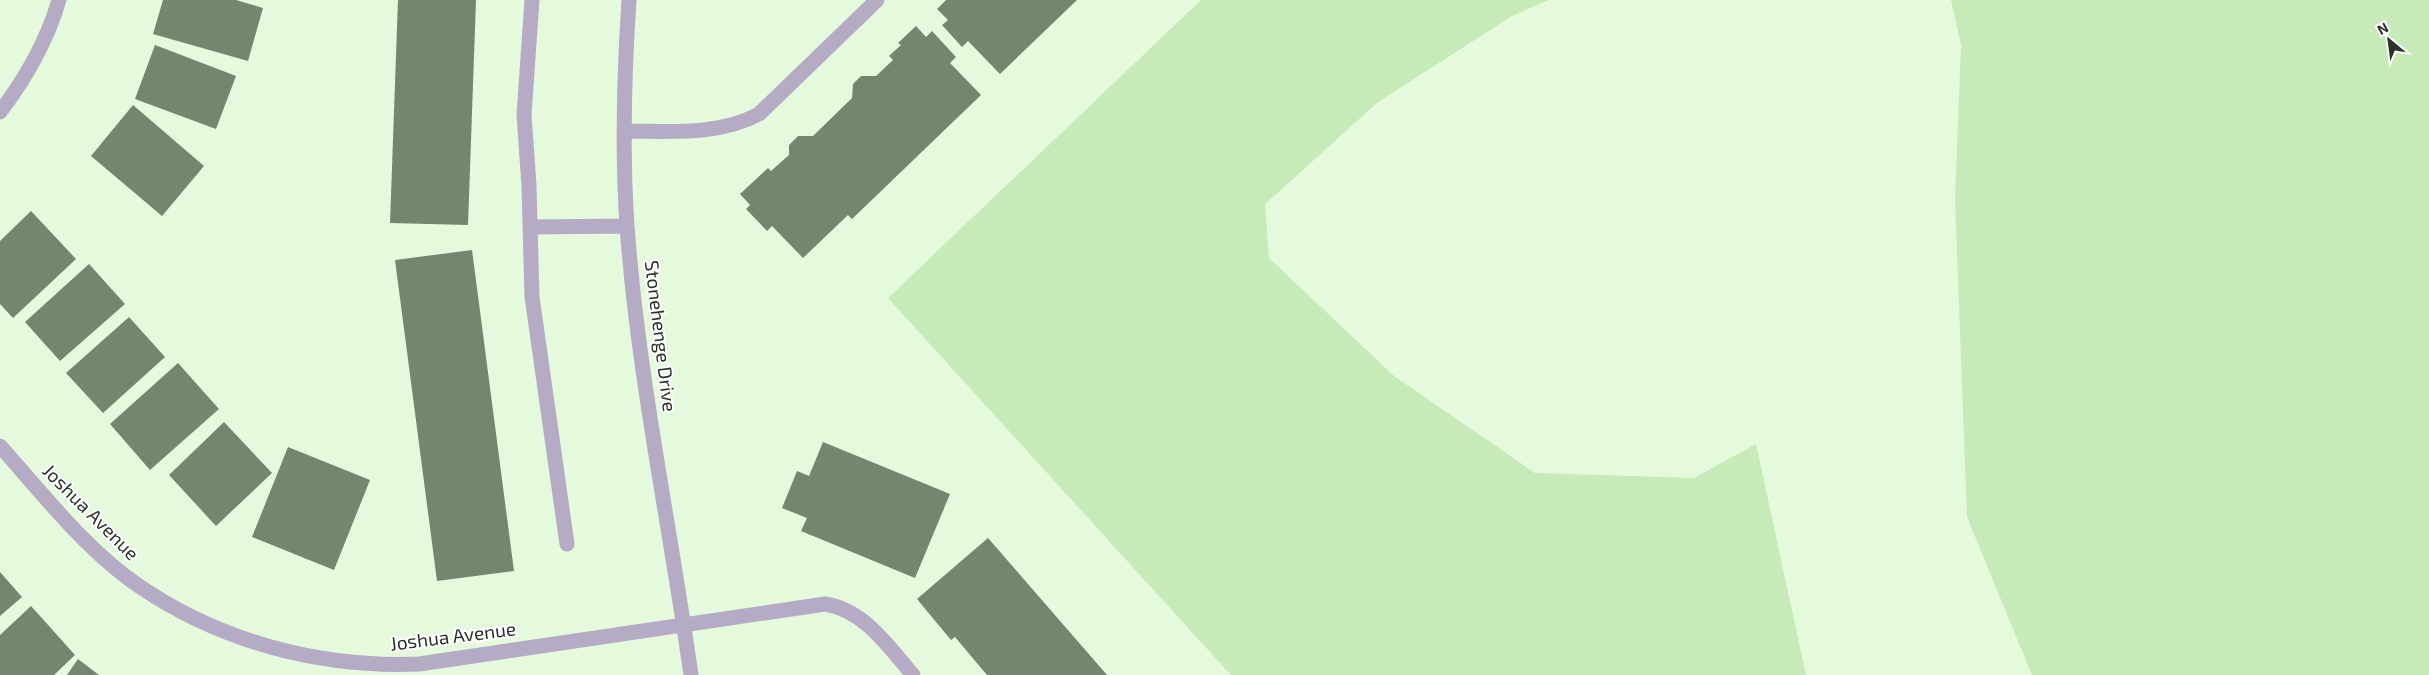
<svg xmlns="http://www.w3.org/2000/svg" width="2429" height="675" font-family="'Exo 2',sans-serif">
<rect width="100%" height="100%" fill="#e5f9dd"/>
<!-- green -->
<path fill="#c6eab8" d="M 1201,0 L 1548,0 L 1512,16 L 1378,102 L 1265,204 L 1269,258 L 1394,376 L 1535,473 L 1694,478 L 1756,444 L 1806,675 L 1231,675 L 888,298 Z
M 1951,0 L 2429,0 L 2429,675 L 2032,675 L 1967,517 L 1955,199 L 1961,45 Z"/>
<!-- building -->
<path fill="#74866d" d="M 163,0 L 236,0 L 263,8 L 248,61 L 153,34 Z
M 398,0 L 476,0 L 468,225 L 390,223 Z
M 946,0 L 1077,0 L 1000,74 L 968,41 L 962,47 L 942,25 L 948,20 L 937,9 Z
M 916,26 L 926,37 L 932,31 L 956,57 L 950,63 L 981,95 L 852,219 L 848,215 L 803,258 L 772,226 L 767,231 L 746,209 L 750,205 L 740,194 L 768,168 L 771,171 L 789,155 L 789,145 L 798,136 L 813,136 L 852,98 L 853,84 L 861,76 L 876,76 L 893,60 L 889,56 L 901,45 L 898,43 Z
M 155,45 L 236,76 L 216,129 L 135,99 Z
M 133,105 L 204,166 L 162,216 L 91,156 Z
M 31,211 L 76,259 L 13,318 L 0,304 L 0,241 Z
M 472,250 L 514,571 L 437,581 L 395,260 Z
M 89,264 L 125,304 L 60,361 L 25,322 Z
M 129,317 L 165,357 L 103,413 L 66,373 Z
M 178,363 L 219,409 L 150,470 L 110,424 Z
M 224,422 L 272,473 L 216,526 L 169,475 Z
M 823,442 L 950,494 L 915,578 L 801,531 L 807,518 L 782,508 L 797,471 L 809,476 Z
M 288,447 L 370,480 L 334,570 L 252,537 Z
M 988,538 L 1107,675 L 987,675 L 955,637 L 951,640 L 917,599 Z
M 0,572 L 22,597 L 0,616 Z
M 31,606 L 75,655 L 54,675 L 0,675 L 0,635 Z
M 78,659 L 99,675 L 67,675 Z"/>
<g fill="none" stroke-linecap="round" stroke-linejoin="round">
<!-- minor -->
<path stroke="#b5abc5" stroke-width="15" d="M 532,0 L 524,115 L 529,186 L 532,297 L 567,544
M 629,0 C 624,75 622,151 627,226 C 638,377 670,525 691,675
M 0,112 C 26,78 47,41 59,0
M 624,131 C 670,131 718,136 759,114 L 877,0
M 530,227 L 627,226
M 0,446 C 42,493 87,551 139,586 C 221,642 320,668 419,664 L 825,604 C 864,610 888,646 913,675"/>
</g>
<g text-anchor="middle" stroke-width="4" stroke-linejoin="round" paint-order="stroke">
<!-- street labels -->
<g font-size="19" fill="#2a3227" stroke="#fff">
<text transform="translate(661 336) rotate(83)" y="7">Stonehenge Drive</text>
<text transform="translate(91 512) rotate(45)" y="7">Joshua Avenue</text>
<text transform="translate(453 636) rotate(-7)" y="7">Joshua Avenue</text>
</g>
</g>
<!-- north arrow -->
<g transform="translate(2389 40) rotate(331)" stroke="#ffffff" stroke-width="4" paint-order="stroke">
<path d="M0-4L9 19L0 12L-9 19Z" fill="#2a3227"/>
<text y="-8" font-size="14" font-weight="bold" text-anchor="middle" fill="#2a3227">N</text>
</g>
</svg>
